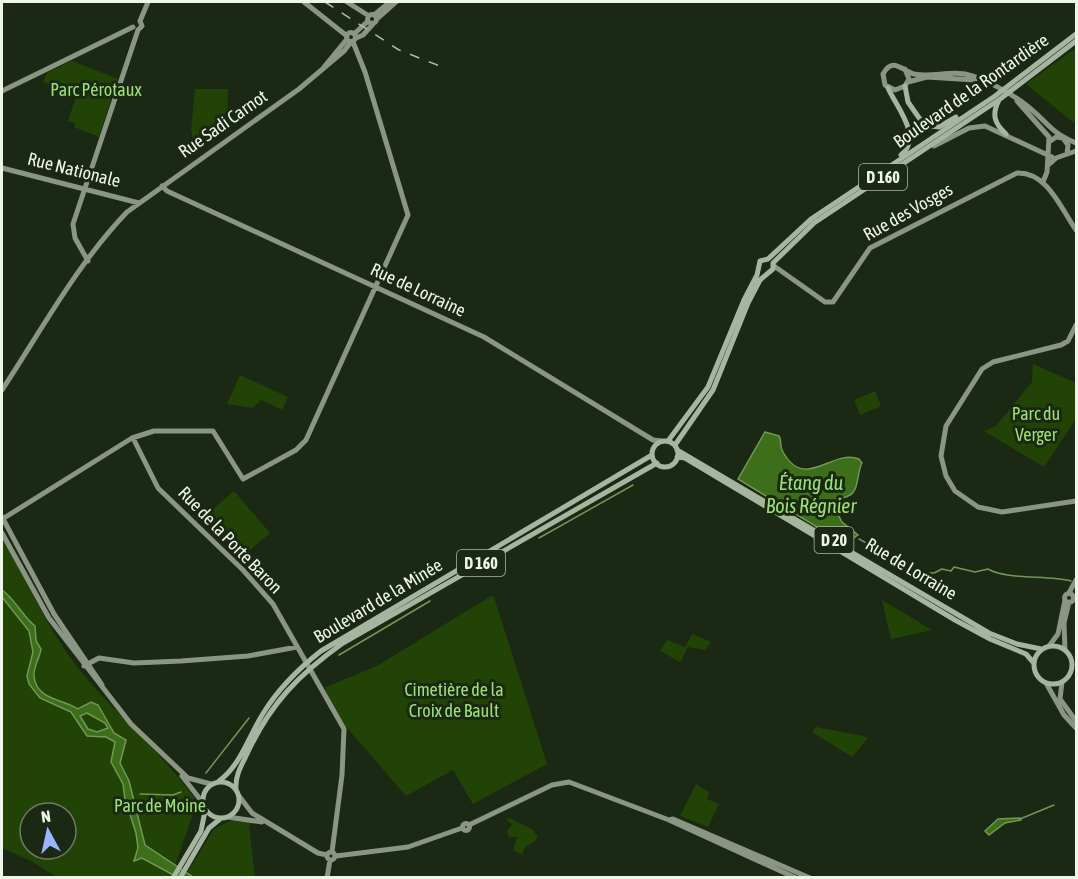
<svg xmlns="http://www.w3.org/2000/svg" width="1078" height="879" font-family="'Asap Condensed',sans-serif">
<rect width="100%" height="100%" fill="#1b2814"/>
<!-- green -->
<path fill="#214406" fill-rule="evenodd" d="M 1076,48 L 1076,114 L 1074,123 L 1026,84 Z
M 72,61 L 118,79 L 99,137 L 74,127 L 75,123 L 68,121 L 77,94 L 43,82 L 47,73 Z
M 195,89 L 228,89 L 227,130 L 193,142 L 191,130 Z
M 1033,364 L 1076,383 L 1076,419 L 1044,467 L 984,431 L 996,426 L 1032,382 Z
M 240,375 L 288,397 L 282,410 L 261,400 L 253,408 L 227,404 Z
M 875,391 L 881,406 L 860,415 L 854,400 Z
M 234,491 L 270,533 L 243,556 L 207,514 Z
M 2,536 C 23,574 42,617 67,653 C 105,707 160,748 197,802 L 171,877 L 56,877 L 31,861 L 2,848 ZM 30,813 L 66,813 L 66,849 L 30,849 Z
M 491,596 L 494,597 L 547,764 L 473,804 L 453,770 L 406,796 L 343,723 L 325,694 L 326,687 L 377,666 Z
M 882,600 L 932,630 L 891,639 Z
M 692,634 L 711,642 L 705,650 L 688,647 L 680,662 L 660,651 L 667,640 L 685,647 Z
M 816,727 L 863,736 L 868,738 L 852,757 L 812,732 Z
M 696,784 L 709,792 L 707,799 L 719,804 L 708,827 L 680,816 Z
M 509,818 L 532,829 L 538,837 L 534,842 L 525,847 L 522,855 L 513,850 L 517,837 L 509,837 L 507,831 L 513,824 L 506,820 Z
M 232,820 L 252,821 L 249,827 L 255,877 L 193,877 L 187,873 L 214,829 Z"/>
<!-- water -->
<path fill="#3d6e19" stroke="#729757" stroke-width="1.5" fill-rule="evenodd" d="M 765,432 L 779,436 C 782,441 779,445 783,452 C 805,492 833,448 859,459 L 862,463 C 857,472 859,490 850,495 C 845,498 840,498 836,501 L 834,507 L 842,522 L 858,535 L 845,544 L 738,479 Z
M 2,590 C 16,600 22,616 35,626 L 36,641 L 41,649 C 40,657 33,668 34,676 C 36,700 63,699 78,709 L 91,702 L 98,705 L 114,733 L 126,740 L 120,763 L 129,781 L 145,845 L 193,877 L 177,877 L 142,858 L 134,861 L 138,848 L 136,833 L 125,799 L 123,784 L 111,762 L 115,742 L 106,737 L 87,736 L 71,712 L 40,698 L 29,684 L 27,676 L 33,652 L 29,631 L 2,597 ZM 87,713 L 105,723 L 108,728 L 97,732 L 88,729 L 80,716 Z
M 1020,818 L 1021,820 L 1005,823 L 989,835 L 985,831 L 998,819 Z"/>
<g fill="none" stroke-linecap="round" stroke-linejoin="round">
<!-- stream -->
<path stroke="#729757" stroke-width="1.5" d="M 539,538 L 633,485
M 859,539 L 901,562 L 907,573 L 934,573 L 942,569 L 951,571 L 954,567 L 975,572 L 988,569 C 1007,580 1047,575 1071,581
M 339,655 L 430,601
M 206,773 L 249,718
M 140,794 L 173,795 L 181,792
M 1020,819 L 1054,805"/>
<!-- secondary -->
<path stroke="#8a9584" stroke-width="5" d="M 304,2 L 347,36
M 347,2 L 369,16
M367.5 19a4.5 4.5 0 1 1 9 0a4.5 4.5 0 1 1-9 0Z
M 374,15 L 390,2
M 377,19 L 396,2
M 140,21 L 148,2
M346.5 37a4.5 4.5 0 1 1 9 0a4.5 4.5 0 1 1-9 0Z
M 354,34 L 368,21
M 356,38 L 363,35 L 373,24
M 324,67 L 347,39
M 905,69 L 909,79 L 905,86 L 895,90 L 885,85 L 883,74 C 893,56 902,71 914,74 C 933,78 953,69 973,76 C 990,82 1012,94 1026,105 C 1047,121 1049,132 1076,143
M 908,82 L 927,77 L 975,80
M 2,91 L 133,27
M 1017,101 L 1049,137 L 1047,172 L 1043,182
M 1049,142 L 1056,137 L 1063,138 L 1068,145 L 1067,154
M 934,146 L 969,128 L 985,126 L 1052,157
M 1048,165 L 1056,158 L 1076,151
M 2,168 L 139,203
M 162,186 L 167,191 L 484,337 L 653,440 L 662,441
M 88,261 L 75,238 L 73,224 L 138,30 L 142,26 L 140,21
M 774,266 L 825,302 L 833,302 L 870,248 L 1017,173 C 1048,172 1061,209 1076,230
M 1076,325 L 1068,341 L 1061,345 L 993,362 L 982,369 L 946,426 L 941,456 L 946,476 L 955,491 L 978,507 L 1002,512 L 1076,501
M 2,390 C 41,331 77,264 127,212 L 299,89 L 344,51 L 351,42
M 133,438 L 158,488 L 243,570 L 273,604 L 344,729 L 342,775 L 332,852
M 2,517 L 54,614 L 102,685
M 4,518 L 132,438 L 154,431 L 213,431 L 243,479 L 296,450 L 306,440 L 408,215 L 365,72 L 353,42
M 2,533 L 49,618 L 131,724 L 188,778 L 211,784
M 1069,593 L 1076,580
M1064.5 598a4.5 4.5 0 1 1 9 0a4.5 4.5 0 1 1-9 0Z
M 1049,646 L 1058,634 L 1065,600
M 1065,650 L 1064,623 L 1069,602
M 84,666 L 99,658 L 134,663 L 181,661 L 248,656 L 297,647
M 1062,682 L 1060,699 L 1076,721
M 1046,683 L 1064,715 L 1076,728
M 182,776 L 203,803
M 239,796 L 252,813 L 318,853 L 327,855
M 228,817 L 262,822
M 669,820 L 673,819 L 810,878
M462.5 827a3.5 3.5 0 1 1 7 0a3.5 3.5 0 1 1-7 0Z
M 469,825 L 552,785 L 569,782 L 669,820 L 796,878
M327 856a4 4 0 1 1 8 0a4 4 0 1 1-8 0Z
M 336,856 L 408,847 L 462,828
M 327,878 L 330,860"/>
<!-- primary -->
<path stroke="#a6b59f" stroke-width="5" d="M 905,86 L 908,102 L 924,125 L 939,127 L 956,117
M 888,88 C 897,108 923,137 901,155
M 999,100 C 991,115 995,124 1006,134
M 773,263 L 814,223 L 1000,99 L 1076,41
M 668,441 L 708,387 L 744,300 L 757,275 L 760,261 L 768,259 L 811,219 L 995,96 L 1076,34
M652 454a13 13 0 1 1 26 0a13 13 0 1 1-26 0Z
M 675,445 L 713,390 L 748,303 L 760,280 L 773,269 L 773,263
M 677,450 L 989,633 L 1017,644 L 1041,649
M 677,457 L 685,458 L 955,620 L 990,639 L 1026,654 L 1033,662
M1034 665a19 19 0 1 1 38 0a19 19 0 1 1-38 0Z
M 219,781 C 241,765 249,735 264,712 C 279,688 298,669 321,651 L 652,455
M203 800a18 18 0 1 1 36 0a18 18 0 1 1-36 0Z
M 236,789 C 235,776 241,766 247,754 C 270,704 298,675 343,643 L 657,463
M 173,878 L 201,831 L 205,811
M 180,878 L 209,828 L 220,819"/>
<!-- rail -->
<path stroke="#b0bbab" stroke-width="1.5" stroke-dasharray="10 10" stroke-linecap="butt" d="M 325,2 L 399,50 L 445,68"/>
</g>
<g text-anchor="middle" stroke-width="6" stroke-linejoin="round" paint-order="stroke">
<!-- shield labels -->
<g fill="#1b2814" stroke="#aeb8a9" stroke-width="1.5">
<rect x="859" y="164" width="48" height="26" rx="4.5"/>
<rect x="814.5" y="527" width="39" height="26" rx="4.5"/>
<rect x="457" y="550" width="48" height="26" rx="4.5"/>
</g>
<g font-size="16" font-weight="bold" fill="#edf6e9">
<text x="883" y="183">D 160</text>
<text x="834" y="546">D 20</text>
<text x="481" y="569">D 160</text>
</g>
<!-- park labels -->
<g font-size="18" fill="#9ce175" stroke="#1b2814">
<text x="96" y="96">Parc Pérotaux</text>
<text x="1036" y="420">Parc du<tspan x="1036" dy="21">Verger</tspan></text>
<text x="454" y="696">Cimetière de la<tspan x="454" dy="21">Croix de Bault</tspan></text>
<text x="160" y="812">Parc de Moine</text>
</g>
<!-- street labels -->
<g font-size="18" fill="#edf6e9" stroke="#1b2814">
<text transform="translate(971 91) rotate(-35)" y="6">Boulevard de la Rontardière</text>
<text transform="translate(223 124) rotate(-35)" y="6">Rue Sadi Carnot</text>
<text transform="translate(74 170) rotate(14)" y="6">Rue Nationale</text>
<text transform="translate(908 212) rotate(-29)" y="6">Rue des Vosges</text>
<text transform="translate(418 290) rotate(25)" y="6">Rue de Lorraine</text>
<text transform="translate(230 540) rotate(46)" y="6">Rue de la Porte Baron</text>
<text transform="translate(911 569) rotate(31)" y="6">Rue de Lorraine</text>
<text transform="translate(378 601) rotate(-31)" y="6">Boulevard de la Minée</text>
</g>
<!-- water labels -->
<g font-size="20" font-style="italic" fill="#9ce175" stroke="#1b2814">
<text x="811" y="490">Étang du<tspan x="811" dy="23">Bois Régnier</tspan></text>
</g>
</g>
<!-- border -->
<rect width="1078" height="879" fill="none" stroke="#edf6e9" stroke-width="6"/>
<!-- north arrow -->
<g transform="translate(48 831) rotate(352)"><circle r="28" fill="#1b2814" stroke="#6f7a69" stroke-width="1.5"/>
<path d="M0-4.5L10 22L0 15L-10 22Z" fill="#9ab5fd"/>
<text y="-9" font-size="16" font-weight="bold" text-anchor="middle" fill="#edf6e9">N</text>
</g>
</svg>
